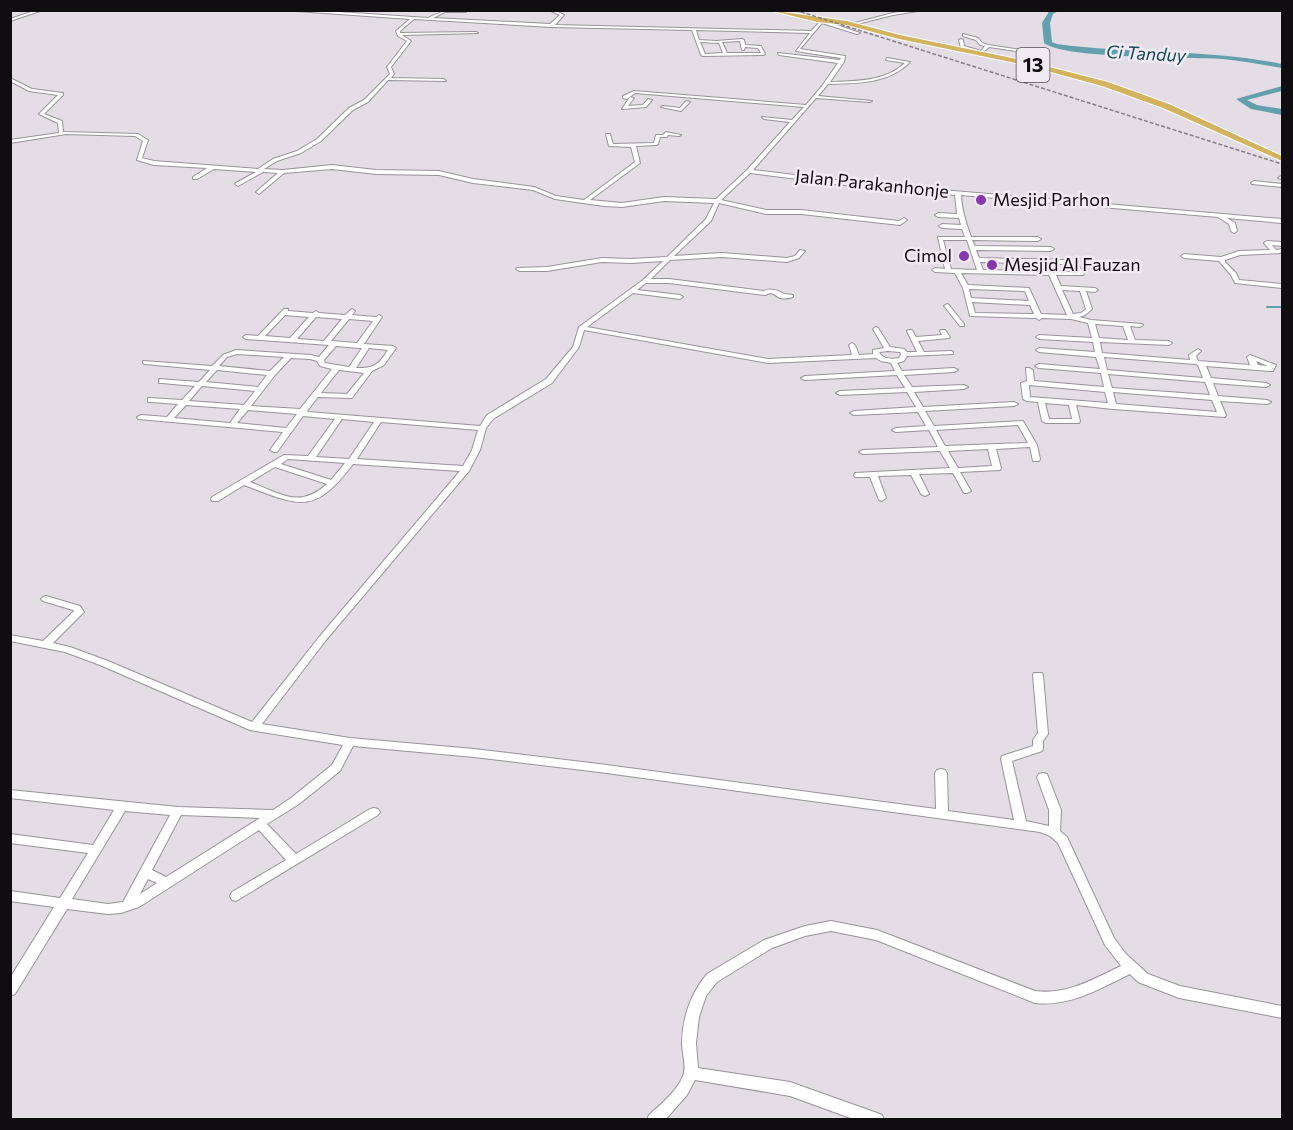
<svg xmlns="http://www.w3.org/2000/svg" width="1293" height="1130" font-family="Commissioner,sans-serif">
<rect width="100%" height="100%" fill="#e5dde6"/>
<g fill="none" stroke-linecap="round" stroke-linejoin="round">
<!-- stream -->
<path stroke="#649fae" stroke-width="2" d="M 1267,307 L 1282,307"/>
<!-- river -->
<path fill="#649fae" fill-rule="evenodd" d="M 1050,10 L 1060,10 L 1053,14 L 1050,23 L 1052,42 L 1057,44 C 1132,54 1208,49 1282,64 L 1282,68 C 1263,65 1243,61 1223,59 C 1189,57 1065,59 1044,43 L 1042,23 Z
M 1282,86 L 1282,91 L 1247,100 L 1257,105 L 1282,109 L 1282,115 L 1251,109 L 1236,99 Z"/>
<defs>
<path id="minor" d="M 37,10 L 43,10 L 10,21 L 10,19 Z
M 282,10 L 309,10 L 428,18 C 442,11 450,8 466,12 L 445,12 L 433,18 L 550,24 L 560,15 L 549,10 L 554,10 L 564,15 L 555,25 L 811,31 L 822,20 L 860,33 L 857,34 L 822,23 L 800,49 L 845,56 L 844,62 L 830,82 C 856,81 885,82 905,63 L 886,60 L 887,58 L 910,62 C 889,84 857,83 828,84 L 818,96 L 872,101 L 870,102 L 816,98 L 753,170 L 860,183 L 1282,219 L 1282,223 L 1227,218 L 1235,223 L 1237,231 L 1234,233 L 1231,231 L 1229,224 L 1218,217 L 961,195 C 962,212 966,222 971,237 L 1038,237 L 1041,239 L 1038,241 L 972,240 L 975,246 L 1051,247 L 1054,249 L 1051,251 L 976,250 L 979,258 L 1064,260 L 1078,265 L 1084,274 L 1083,275 L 1056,275 L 1061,286 L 1095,288 L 1098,290 L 1095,292 L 1086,291 L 1092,309 L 1085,315 L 1079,317 L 1091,320 L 1142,324 L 1143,325 L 1140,327 L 1130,326 L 1135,340 L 1169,341 L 1172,343 L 1169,345 L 1100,342 L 1102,353 L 1190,360 L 1189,355 L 1198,349 L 1201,351 L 1196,356 L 1198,361 L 1250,365 L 1247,357 L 1250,355 L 1276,365 L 1273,371 L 1270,371 L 1206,366 L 1211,378 L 1266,383 L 1270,385 L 1266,387 L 1213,383 L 1218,396 L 1267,400 L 1271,402 L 1267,404 L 1220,401 L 1226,415 L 1225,417 L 1113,409 L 1076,405 L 1080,421 L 1079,423 L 1046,423 L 1042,421 L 1038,402 L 1027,401 L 1023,399 L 1021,383 L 1027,381 L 1026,368 L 1029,368 L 1033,370 L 1034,381 L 1104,387 L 1101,373 L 1039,368 L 1035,366 L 1039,364 L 1100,369 L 1096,357 L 1039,352 L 1036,350 L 1039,348 L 1095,352 L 1093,342 L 1039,339 L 1036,337 L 1039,335 L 1092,338 L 1088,323 L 1071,319 L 1042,318 L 1039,320 L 1036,318 L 970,316 L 963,288 L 955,273 L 935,272 L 932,270 L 935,268 L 945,269 L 938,237 L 965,237 L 962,229 L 942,228 L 939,226 L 942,224 L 961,225 L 959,218 L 938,217 L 935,215 L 938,213 L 957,214 L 955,195 L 860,187 L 750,173 L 721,200 L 766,210 L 801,210 L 899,221 L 904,218 L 907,220 L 900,225 L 801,214 L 766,214 L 719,203 L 711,221 L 674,256 L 722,253 L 787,258 L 795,256 L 800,250 L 805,251 L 799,258 L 787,262 L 722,257 L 670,260 L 651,279 L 669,279 L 764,291 C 769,288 779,290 784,294 L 793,295 L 793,297 C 790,298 784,299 780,298 C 774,295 773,291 765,295 L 669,283 L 646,283 L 637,290 L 680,295 L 683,297 L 680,299 L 633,293 L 587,327 L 768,359 L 852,355 L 849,345 L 852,343 L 855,345 L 859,355 L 873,354 L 873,350 L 884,348 L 873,329 L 876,327 L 878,328 L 890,347 L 904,349 L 907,352 L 917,352 L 907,331 L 908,330 L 912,330 L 916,337 L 942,335 L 940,331 L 941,330 L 945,330 L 950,337 L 949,338 L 918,341 L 924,352 L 951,351 L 953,352 L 953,354 L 907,356 L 904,361 L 897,363 L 902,371 L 954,368 L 958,370 L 954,372 L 904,375 L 912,387 L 964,385 L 968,387 L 964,389 L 914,392 L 923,407 L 1014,402 L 1018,404 L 1014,406 L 925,411 L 934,426 L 1023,421 L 1037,445 L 1040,459 L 1039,461 L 1033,461 L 1030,447 L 996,449 L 1001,468 L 1000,470 L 960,472 L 971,491 L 967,493 L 964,493 L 953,473 L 919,474 L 929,494 L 925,496 L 921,494 L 911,475 L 878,476 L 886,498 L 882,501 L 879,500 L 870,477 L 855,477 L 854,475 L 855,473 L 950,468 L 940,451 L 863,454 L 859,452 L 863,450 L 938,447 L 929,430 L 896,432 L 892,430 L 896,428 L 926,426 L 918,412 L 854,415 L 850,413 L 854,411 L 916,407 L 907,392 L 840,395 L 836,393 L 840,391 L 905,388 L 897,375 L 805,380 L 801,378 L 805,376 L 895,371 L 891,363 L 881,361 L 876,358 L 768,363 L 584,330 L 579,347 L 552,383 L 493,419 L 486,428 L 480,450 L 469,471 L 326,640 L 262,724 L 350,738 L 474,749 L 599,764 L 936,809 L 935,773 L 937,770 L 941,769 L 945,770 L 947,773 L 948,811 L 1014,820 L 1001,759 L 1002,756 L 1033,746 L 1033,740 L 1038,733 L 1033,675 L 1034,673 L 1042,673 L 1043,675 L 1048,734 L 1043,741 L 1043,748 L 1042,751 L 1012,761 L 1026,821 L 1049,826 L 1049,810 L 1037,777 L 1039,774 L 1043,773 L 1047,774 L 1061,810 L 1060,831 L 1067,837 L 1114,938 L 1126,954 L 1148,974 L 1180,986 L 1282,1006 L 1282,1018 L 1179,998 L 1138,982 L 1130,974 C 1099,989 1070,1007 1035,1003 L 876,940 L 831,931 L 805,936 L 772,948 L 717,982 L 706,996 L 699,1017 L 696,1043 L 698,1068 L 790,1082 L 877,1113 L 882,1115 L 884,1120 L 856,1120 L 790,1096 L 695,1080 L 687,1095 L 665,1120 L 647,1120 L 649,1115 C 661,1104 677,1091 683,1076 C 687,1066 682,1054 682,1043 C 682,1018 691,993 707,974 L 764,940 L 805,926 L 831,921 L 877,930 L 1035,991 C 1068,995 1093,979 1121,966 L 1105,945 L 1058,843 L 1050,836 L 1040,832 L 599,772 L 474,757 L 353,746 L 340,771 L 299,804 L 267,824 L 296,854 L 370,809 L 374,808 L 378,809 L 380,812 L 378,815 L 236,901 L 232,900 L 230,896 L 232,892 L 286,860 L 259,830 L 139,907 L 121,913 L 108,914 L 67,909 L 15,994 L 10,996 L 10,978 L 54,907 L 10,901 L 10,891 L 60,898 L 88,853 L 10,843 L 10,834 L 93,845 L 114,810 L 10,798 L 10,790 L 178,807 L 273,810 L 291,798 L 332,765 L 343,745 L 250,730 L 100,665 L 65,652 L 10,641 L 10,635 L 43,641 L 74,611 L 73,610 L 43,601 L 41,599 L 43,597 L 46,596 L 80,606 L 84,612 L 53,643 L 70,647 L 108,661 L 252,722 L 320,636 L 460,471 L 353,464 C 314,516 299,506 244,485 L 218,501 L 212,501 L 211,499 L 212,497 L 284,455 L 308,456 L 335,419 L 303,416 L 277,452 L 274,452 L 270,450 L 283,432 L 138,419 L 137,417 L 141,415 L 167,417 L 178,404 L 151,402 L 148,402 L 148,398 L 182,400 L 195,386 L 162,383 L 159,383 L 159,379 L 199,382 L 210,370 L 145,364 L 143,363 L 143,361 L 212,366 L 223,355 L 236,350 L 311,355 L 319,357 L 329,345 L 246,339 L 243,337 L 246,335 L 258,336 L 284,309 L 288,309 L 288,311 L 313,313 L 316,311 L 319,313 L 345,315 L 352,309 L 355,311 L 352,315 L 376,317 L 379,315 L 382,317 L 364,344 L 393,346 L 396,348 L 384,365 L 372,371 L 352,398 L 318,397 L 307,411 L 308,412 L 480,426 L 487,415 L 546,379 L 573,347 L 579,327 L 643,280 L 663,261 L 631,263 L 602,262 L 547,271 L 519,271 L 516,269 L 517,268 L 547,267 L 602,258 L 631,259 L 667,257 L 706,219 L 714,203 L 664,201 L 622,207 L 604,206 L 555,199 L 533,190 L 473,183 L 439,175 L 376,174 L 332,169 L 284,173 L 259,194 L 256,192 L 257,191 L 278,173 L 263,172 L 238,186 L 235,184 L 236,183 L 256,172 L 214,169 L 197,179 L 193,179 L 193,177 L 207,168 L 154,165 L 137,160 L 143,141 L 135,136 L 66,134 L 10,143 L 10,140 L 59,133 L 58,123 L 39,114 L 58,95 L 29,91 L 10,81 L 10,78 L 32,89 L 63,93 L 63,95 L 44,114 L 62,121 L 63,132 L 138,134 L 148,140 L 142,158 L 154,161 L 258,169 L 273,159 L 297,151 L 317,139 L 349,108 L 364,100 L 390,74 L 387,67 L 407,41 L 398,36 L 396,31 L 410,19 ZM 414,19 L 551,27 L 692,30 L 701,55 L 703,56 L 763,55 L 765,54 L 761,46 L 745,45 L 744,40 L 742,39 L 716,41 L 699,40 L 696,30 L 810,33 L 796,51 L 841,58 L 840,60 L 778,53 L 779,55 L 838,63 L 822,86 L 806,105 L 634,91 L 623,96 L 623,98 L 627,99 L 635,93 L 804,107 L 792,120 L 762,117 L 764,119 L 790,122 L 747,170 L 716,199 L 664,197 L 622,203 L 590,200 L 640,163 L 636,146 L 656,145 L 658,144 L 660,137 L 667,137 L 668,135 L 679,136 L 681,135 L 666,132 L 663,135 L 656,135 L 654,143 L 613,144 L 610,134 L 606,134 L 609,146 L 631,147 L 635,162 L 584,200 L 556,196 L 534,187 L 473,179 L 439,171 L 376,170 L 332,165 L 283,170 L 264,169 L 277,161 L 301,153 L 321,141 L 353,110 L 368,102 L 388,80 L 446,81 L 444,79 L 391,78 L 394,74 L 391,67 L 411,41 L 402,35 L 478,33 L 476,32 L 400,33 L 400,31 ZM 740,41 L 742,50 L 744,50 L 745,47 L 758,48 L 761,53 L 727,53 L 722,42 ZM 700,42 L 719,43 L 723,53 L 705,54 ZM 943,240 L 967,240 L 977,270 L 951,269 ZM 980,262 L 1063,264 L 1074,267 L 1077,272 L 983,270 ZM 961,273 L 1049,275 L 1067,315 L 1041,314 L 1029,288 L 968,285 ZM 969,289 L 1025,291 L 1029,301 L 971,298 ZM 1062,290 L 1080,291 L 1086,309 L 1081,313 L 1073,314 ZM 972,302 L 1030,305 L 1034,314 L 975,313 ZM 285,315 L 309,317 L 290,338 L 265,336 ZM 316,317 L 342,319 L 324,341 L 297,339 ZM 349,319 L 373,321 L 357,343 L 331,341 ZM 1095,324 L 1123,326 L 1128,340 L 1099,338 ZM 336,346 L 359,348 L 362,348 L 349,367 L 325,363 L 324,360 ZM 369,348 L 388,350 C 379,364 374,369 356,368 ZM 888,351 L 900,352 L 901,354 L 899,358 C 892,359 883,360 879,352 ZM 237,354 L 284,357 L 270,371 L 219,366 L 227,357 ZM 1104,357 L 1195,364 L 1198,365 L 1203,378 L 1107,370 ZM 291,358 L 310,359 L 317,361 L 320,366 L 332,369 L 300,409 L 251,406 L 275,375 ZM 1256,361 L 1268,366 L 1258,365 ZM 217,370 L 267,375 L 258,387 L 206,382 ZM 339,370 L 364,373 L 347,394 L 321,393 ZM 1108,374 L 1205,382 L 1210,395 L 1112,388 ZM 1029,385 L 1105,392 L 1108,403 L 1030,397 ZM 202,386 L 255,391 L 244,405 L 189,401 ZM 1113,392 L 1212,400 L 1217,412 L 1116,404 ZM 1045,403 L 1069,405 L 1072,419 L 1049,419 ZM 186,405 L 240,409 L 230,423 L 174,418 ZM 248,410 L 297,414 L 286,428 L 237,423 ZM 342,419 L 374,422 L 349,459 L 316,457 ZM 381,422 L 478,430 L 472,450 L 463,466 L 357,459 ZM 1018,425 L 1028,443 L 945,446 L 936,430 ZM 988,449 L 992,466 L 958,468 L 948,451 ZM 288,459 L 345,463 L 331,480 L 281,464 ZM 275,467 L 327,484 C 299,509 281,494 250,482 ZM 125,811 L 170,815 L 123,902 L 108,904 L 72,899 ZM 181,815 L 260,818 L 166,877 L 152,870 ZM 148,879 L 157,883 L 140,894 Z
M 911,10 L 924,10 L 893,15 L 853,25 L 851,24 L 893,13 Z
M 963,34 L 978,38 L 982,43 L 988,45 L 1029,51 L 1040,50 L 1042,51 L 1029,53 L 989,47 L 980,55 L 978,54 L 979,53 L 961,48 L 959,40 L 961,39 L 963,40 L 964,46 L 981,51 L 985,46 L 980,45 L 976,40 L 963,36 Z
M 630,97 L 634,98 L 628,106 L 643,105 L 648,99 L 652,100 L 646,107 L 622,109 Z
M 686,101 L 690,102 L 681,111 L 661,107 L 663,106 L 680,108 Z
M 1282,176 L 1282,179 L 1278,178 L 1279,177 Z
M 1254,181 L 1282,184 L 1282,187 L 1252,184 L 1251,183 Z
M 1267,241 L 1282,242 L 1282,246 L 1272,245 L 1276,250 L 1282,249 L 1282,253 L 1240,255 L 1225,260 L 1225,262 L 1236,273 L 1239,280 L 1282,284 L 1282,288 L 1235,283 L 1231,275 L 1219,261 L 1184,258 L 1181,256 L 1184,254 L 1221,257 L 1239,251 L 1270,250 L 1264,243 Z
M 947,304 L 949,305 L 964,324 L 964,326 L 960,326 L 945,307 L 944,306 Z"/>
<path id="highway" d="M 769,10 L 847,21 L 900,35 L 1026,61 L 1108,82 L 1169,104 L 1282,156 L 1282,161 L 1163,108 L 1102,86 L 1025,65 L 899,39 L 847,25 L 817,22 Z"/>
</defs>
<!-- minor casing -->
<use href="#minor" stroke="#98929a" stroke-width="2"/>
<!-- highway casing -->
<use href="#highway" stroke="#fff" stroke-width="2"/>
<!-- minor -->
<use href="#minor" fill="#fff" fill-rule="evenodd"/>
<!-- highway -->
<use href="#highway" fill="#d3b360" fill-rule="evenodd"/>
<!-- rail -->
<path stroke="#857f85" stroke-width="1.5" stroke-dasharray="4 2" stroke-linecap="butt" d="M 795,10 L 1282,164"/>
</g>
<!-- markers -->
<g fill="#843aac" stroke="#f2eaf3" stroke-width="2">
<circle cx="981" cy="200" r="6"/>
<circle cx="964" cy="256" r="6"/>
<circle cx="992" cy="265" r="6"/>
</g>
<g text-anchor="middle" stroke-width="5" stroke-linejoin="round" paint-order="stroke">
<!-- far-water labels -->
<g font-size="18" font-style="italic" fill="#154a56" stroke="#f2eaf3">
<text transform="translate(1146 54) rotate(3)" y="6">Ci Tanduy</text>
</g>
<!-- far-street labels -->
<g font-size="18" fill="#100d10" stroke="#f2eaf3">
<text transform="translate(872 184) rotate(6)" y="6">Jalan Parakanhonje</text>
</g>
<!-- far-poi labels -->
<g font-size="18" fill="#100d10" stroke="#f2eaf3" text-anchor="start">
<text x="993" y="206">Mesjid Parhon</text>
<text x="952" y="262" text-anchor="end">Cimol</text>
<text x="1004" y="271">Mesjid Al Fauzan</text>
</g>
<!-- shield labels -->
<rect fill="#f2eaf3" stroke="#544f54" stroke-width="1.5" x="1016.5" y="48" width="33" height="34" rx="4.5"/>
<g font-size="20" font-weight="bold" fill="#100d10">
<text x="1033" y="72">13</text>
</g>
</g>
<!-- border -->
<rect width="1293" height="1130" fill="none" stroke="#100d10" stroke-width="24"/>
</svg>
